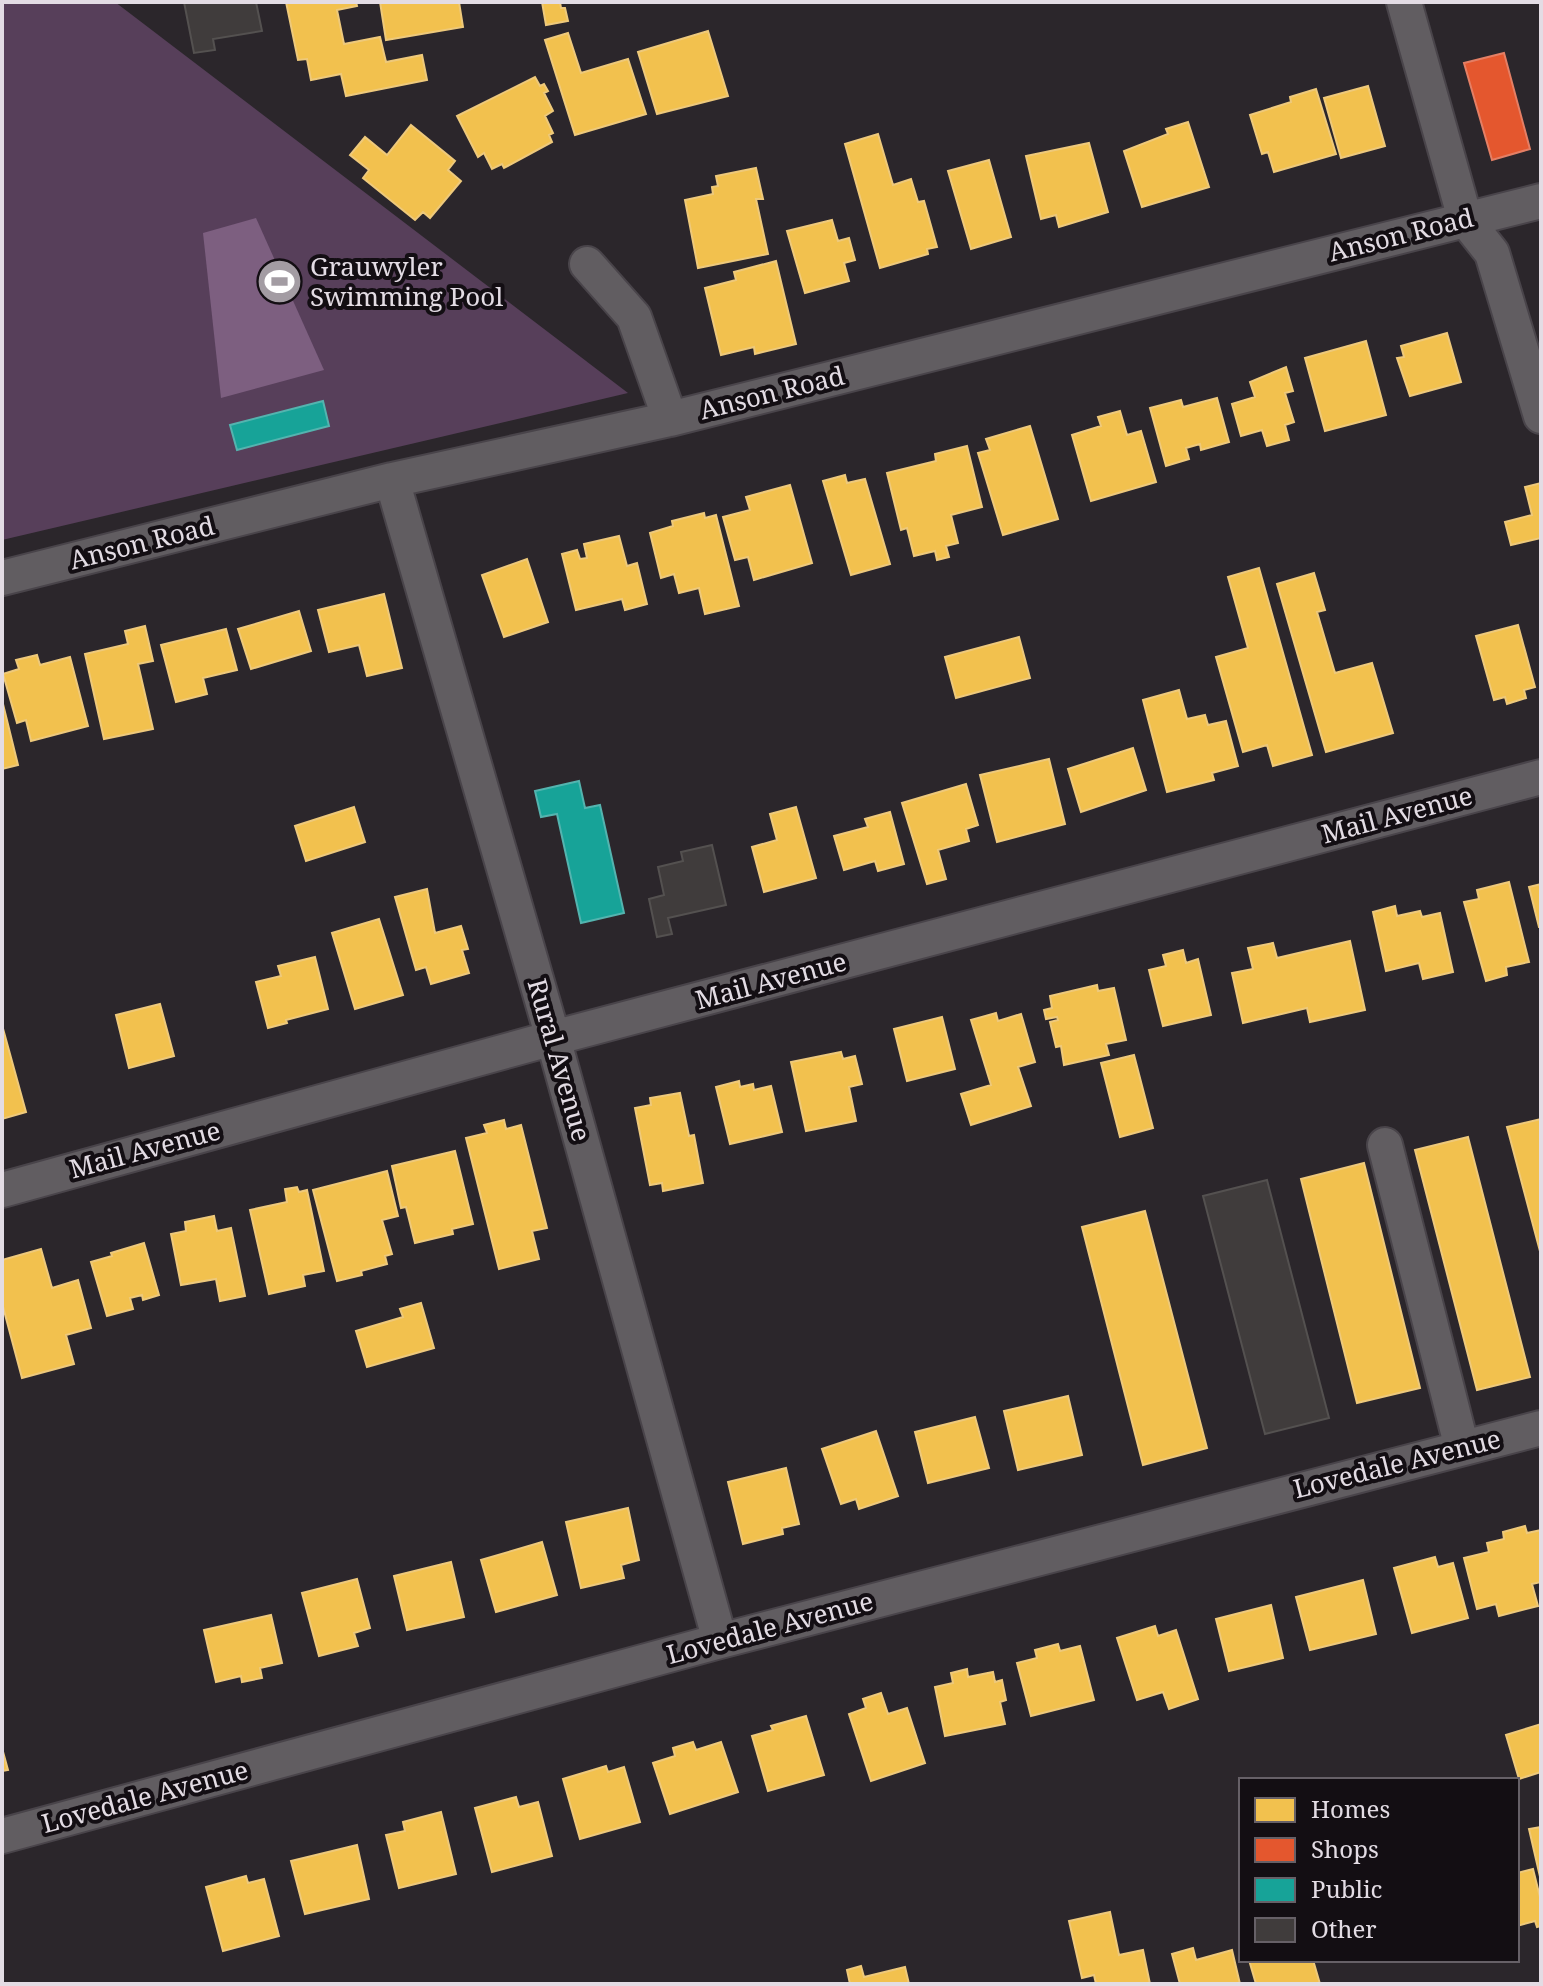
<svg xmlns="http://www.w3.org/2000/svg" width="1543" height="1986" font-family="'Noto Serif',serif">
<rect width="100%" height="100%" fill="#2b262b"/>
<!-- green -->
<path fill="#573f5a" d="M 2,2 L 115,2 L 628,393 L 2,540 Z"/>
<!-- water -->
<path fill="#7d5f80" d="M 256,218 L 324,370 L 221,398 L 203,233 Z"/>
<!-- homes -->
<path fill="#f2c14e" stroke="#eec97b" stroke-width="2" d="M 286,2 L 356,2 L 357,6 L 337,10 L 344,44 L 380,37 L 386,62 L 422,55 L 427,80 L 346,96 L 341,74 L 311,80 L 307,59 L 298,60 Z
M 380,2 L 459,2 L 463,27 L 386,40 Z
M 542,2 L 560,2 L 561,8 L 565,8 L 568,21 L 546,25 Z
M 708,31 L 728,96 L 657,114 L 638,52 Z
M 568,33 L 581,73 L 628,59 L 646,114 L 575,135 L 545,40 Z
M 535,77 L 540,86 L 544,84 L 548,91 L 544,93 L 553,111 L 545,116 L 553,133 L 549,135 L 552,142 L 504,168 L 502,164 L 492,169 L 484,153 L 478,157 L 457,116 Z
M 1368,86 L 1385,146 L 1341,158 L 1324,98 Z
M 1316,89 L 1336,154 L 1274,172 L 1268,152 L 1262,154 L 1250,115 L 1291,102 L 1290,97 Z
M 1188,122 L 1209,187 L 1142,207 L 1124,151 L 1168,134 L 1166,129 Z
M 411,125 L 455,161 L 448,170 L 461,181 L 430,218 L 423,212 L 415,220 L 363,178 L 369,170 L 350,155 L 365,137 L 387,155 Z
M 878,134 L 893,185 L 911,179 L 918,202 L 924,201 L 937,247 L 927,249 L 928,254 L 880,268 L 845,144 Z
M 1089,143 L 1108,212 L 1059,227 L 1056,215 L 1041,219 L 1026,156 Z
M 989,160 L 1011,237 L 971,249 L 948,171 Z
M 756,168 L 763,199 L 756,199 L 768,254 L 698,268 L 685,200 L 713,194 L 712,187 L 718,186 L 716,176 Z
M 832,220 L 838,241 L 849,238 L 855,260 L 844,263 L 849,281 L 805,293 L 787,231 Z
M 776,261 L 796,344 L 755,354 L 754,347 L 721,355 L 705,288 L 736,280 L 734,272 Z
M 1447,333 L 1461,382 L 1410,396 L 1397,358 L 1404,357 L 1401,346 Z
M 1366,341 L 1386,415 L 1325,431 L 1305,358 Z
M 1286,367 L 1293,391 L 1285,393 L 1294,422 L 1285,425 L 1289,440 L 1267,446 L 1262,430 L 1241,436 L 1232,404 L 1255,397 L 1250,382 Z
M 1217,398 L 1229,442 L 1201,450 L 1200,444 L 1186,448 L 1189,459 L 1166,466 L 1150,408 L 1181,400 L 1183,407 Z
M 1120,411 L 1127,435 L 1141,431 L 1156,482 L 1091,501 L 1072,435 L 1101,426 L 1098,417 Z
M 1030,426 L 1058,519 L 1003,535 L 978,453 L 990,450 L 986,439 Z
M 967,446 L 982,507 L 951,515 L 958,543 L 946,546 L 949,557 L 937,560 L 935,551 L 914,556 L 907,528 L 901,530 L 887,473 L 936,461 L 935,454 Z
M 845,475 L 847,483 L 865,479 L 890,564 L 851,575 L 823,481 Z
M 1541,483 L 1541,538 L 1511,545 L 1505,522 L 1532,515 L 1525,487 Z
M 790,485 L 812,563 L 754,580 L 748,557 L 735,560 L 723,517 L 750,510 L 746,497 Z
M 704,513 L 705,518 L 716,515 L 739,606 L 705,614 L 699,588 L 679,593 L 674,574 L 661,578 L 650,533 L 673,526 L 672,521 Z
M 619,536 L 627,566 L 637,563 L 647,604 L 625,610 L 622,599 L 576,610 L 562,554 L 577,550 L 580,559 L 587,558 L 584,544 Z
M 527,559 L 548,622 L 504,637 L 482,575 Z
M 1259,568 L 1312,755 L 1273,766 L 1267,745 L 1243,752 L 1216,657 L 1248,648 L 1228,577 Z
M 1314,573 L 1325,610 L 1317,612 L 1335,673 L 1372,663 L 1393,733 L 1326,752 L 1277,584 Z
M 384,594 L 402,668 L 367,676 L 359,645 L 329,652 L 318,610 Z
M 299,611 L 311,651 L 251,669 L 238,629 Z
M 1518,625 L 1535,687 L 1524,690 L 1526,698 L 1507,704 L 1505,697 L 1494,700 L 1476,636 Z
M 145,626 L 153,661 L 138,664 L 153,729 L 104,739 L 85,654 L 128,644 L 125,631 Z
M 226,629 L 237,670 L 203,678 L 207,694 L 176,702 L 161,645 Z
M 1019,637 L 1030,678 L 956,698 L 945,657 Z
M 37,655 L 40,665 L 70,657 L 88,726 L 31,741 L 26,720 L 17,723 L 3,674 L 19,669 L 16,660 Z
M 1179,690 L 1187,719 L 1205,715 L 1208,725 L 1226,721 L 1238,766 L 1212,773 L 1214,780 L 1167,792 L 1143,700 Z
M 2,700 L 18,765 L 2,769 Z
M 1133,748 L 1146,790 L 1081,812 L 1068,769 Z
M 1049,759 L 1065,824 L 997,842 L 980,775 Z
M 966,784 L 978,825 L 966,829 L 969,841 L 938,850 L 946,879 L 927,884 L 902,803 Z
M 354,807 L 365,842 L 306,861 L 295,826 Z
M 796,807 L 816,878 L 764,892 L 752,847 L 777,840 L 770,814 Z
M 890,812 L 904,864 L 878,871 L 875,861 L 844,870 L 834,836 L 868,827 L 865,819 Z
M 1509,882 L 1529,962 L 1506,967 L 1507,975 L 1486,981 L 1464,902 L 1479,899 L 1477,890 Z
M 1541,884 L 1541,927 L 1539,927 L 1529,887 Z
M 427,889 L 435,933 L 461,926 L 468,949 L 462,950 L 469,973 L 431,984 L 426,967 L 416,970 L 395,897 Z
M 1395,906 L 1397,916 L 1420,911 L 1422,917 L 1440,913 L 1453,972 L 1423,979 L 1419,963 L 1386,971 L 1373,912 Z
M 379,919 L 403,995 L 355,1009 L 332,933 Z
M 1350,941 L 1365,1010 L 1310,1022 L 1307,1008 L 1243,1023 L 1232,973 L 1253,969 L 1248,948 L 1273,943 L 1277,958 Z
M 1183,950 L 1186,963 L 1198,959 L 1211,1015 L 1163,1026 L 1149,970 L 1166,966 L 1163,955 Z
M 315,957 L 328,1009 L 286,1020 L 287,1023 L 268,1028 L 256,982 L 281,976 L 278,966 Z
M 1097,985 L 1098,991 L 1114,988 L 1126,1040 L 1106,1044 L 1109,1055 L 1064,1065 L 1061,1046 L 1056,1047 L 1050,1022 L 1058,1020 L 1057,1017 L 1046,1019 L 1044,1010 L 1052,1008 L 1050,996 Z
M 160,1004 L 174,1056 L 129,1068 L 116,1015 Z
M 996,1013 L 998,1021 L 1021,1014 L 1035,1062 L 1018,1067 L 1031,1106 L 971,1125 L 961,1094 L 991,1085 L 971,1020 Z
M 942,1017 L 955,1069 L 907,1081 L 894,1029 Z
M 2,1025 L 26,1112 L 2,1119 Z
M 841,1052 L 843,1059 L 855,1056 L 862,1084 L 849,1087 L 856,1121 L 806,1131 L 791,1062 Z
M 1134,1055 L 1153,1128 L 1120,1137 L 1101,1063 Z
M 739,1081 L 740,1087 L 753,1084 L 754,1090 L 771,1086 L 782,1132 L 730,1144 L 716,1087 Z
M 680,1093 L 689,1136 L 694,1135 L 703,1183 L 663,1191 L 662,1183 L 650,1185 L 635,1108 L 651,1105 L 650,1098 Z
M 1541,1119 L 1541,1255 L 1507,1127 Z
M 504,1120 L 506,1129 L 521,1125 L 547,1228 L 532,1231 L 539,1259 L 499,1269 L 466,1138 L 487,1133 L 484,1125 Z
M 1468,1137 L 1530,1377 L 1477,1390 L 1415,1150 Z
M 455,1151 L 473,1224 L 452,1229 L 453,1234 L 415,1243 L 406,1207 L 401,1208 L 392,1166 Z
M 1364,1163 L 1420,1388 L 1357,1403 L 1301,1179 Z
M 387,1171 L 398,1216 L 382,1220 L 392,1254 L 385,1256 L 387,1264 L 361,1271 L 362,1275 L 337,1281 L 313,1190 Z
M 297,1187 L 299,1192 L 307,1190 L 324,1271 L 303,1275 L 305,1286 L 269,1294 L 250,1210 L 287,1202 L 285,1189 Z
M 1145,1211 L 1207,1448 L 1143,1465 L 1082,1227 Z
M 214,1216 L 217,1231 L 231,1228 L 245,1296 L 220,1301 L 216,1279 L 181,1285 L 171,1234 L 186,1231 L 185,1222 Z
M 144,1243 L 159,1295 L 143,1300 L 142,1295 L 130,1298 L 133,1309 L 107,1316 L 91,1262 L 112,1256 L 111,1253 Z
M 41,1249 L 52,1288 L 78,1280 L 91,1328 L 66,1335 L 74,1364 L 22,1378 L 2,1303 L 2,1260 Z
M 421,1303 L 434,1348 L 367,1367 L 356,1331 L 403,1317 L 400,1309 Z
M 1068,1396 L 1082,1455 L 1018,1470 L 1004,1411 Z
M 975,1417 L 989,1468 L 928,1483 L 915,1432 Z
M 876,1431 L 898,1496 L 859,1509 L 856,1499 L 841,1504 L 822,1449 Z
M 786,1468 L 799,1524 L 782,1528 L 783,1534 L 743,1544 L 728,1482 Z
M 628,1508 L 639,1560 L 621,1565 L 624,1578 L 581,1588 L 566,1522 Z
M 1525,1526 L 1527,1533 L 1541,1530 L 1541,1582 L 1532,1584 L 1538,1606 L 1499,1616 L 1496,1604 L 1477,1609 L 1464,1558 L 1489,1552 L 1487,1543 L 1504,1539 L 1503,1532 Z
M 542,1542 L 557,1595 L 496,1612 L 481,1560 Z
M 1435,1557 L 1438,1567 L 1453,1563 L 1468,1618 L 1412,1633 L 1394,1568 Z
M 451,1562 L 464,1617 L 407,1630 L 394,1576 Z
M 357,1579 L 370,1628 L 354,1633 L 358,1646 L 319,1656 L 302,1593 Z
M 1363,1580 L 1376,1634 L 1310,1650 L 1296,1597 Z
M 1271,1605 L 1283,1658 L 1229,1671 L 1216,1619 Z
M 271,1615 L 282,1663 L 260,1668 L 262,1678 L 242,1682 L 241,1676 L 216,1682 L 204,1630 Z
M 1155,1626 L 1158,1636 L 1176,1630 L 1198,1699 L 1169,1709 L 1163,1692 L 1137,1700 L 1117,1638 Z
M 1058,1644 L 1060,1651 L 1080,1646 L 1094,1700 L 1031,1716 L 1017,1663 L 1037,1658 L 1035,1650 Z
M 967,1669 L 968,1677 L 993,1672 L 995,1682 L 1002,1680 L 1006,1700 L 1000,1702 L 1005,1724 L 945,1736 L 935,1687 L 953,1683 L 951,1673 Z
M 881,1693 L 888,1714 L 907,1708 L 925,1763 L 871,1781 L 849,1714 L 866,1708 L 863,1699 Z
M 806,1716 L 824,1775 L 768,1791 L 752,1736 L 773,1730 L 771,1726 Z
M 1541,1724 L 1541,1772 L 1519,1779 L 1506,1735 Z
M 693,1742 L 696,1750 L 721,1742 L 738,1792 L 670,1814 L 653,1763 L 675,1756 L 673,1748 Z
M 2,1748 L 8,1770 L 2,1771 Z
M 606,1766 L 608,1772 L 624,1767 L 640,1822 L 580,1839 L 563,1779 Z
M 516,1797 L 519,1807 L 538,1802 L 552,1856 L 492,1872 L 475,1808 Z
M 441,1812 L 456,1874 L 399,1888 L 386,1835 L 405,1831 L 403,1822 Z
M 1541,1827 L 1541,1881 L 1529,1829 Z
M 357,1845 L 369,1899 L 305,1914 L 291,1861 Z
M 1533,1869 L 1541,1901 L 1541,1926 L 1537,1927 L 1535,1921 L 1517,1926 L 1517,1873 Z
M 246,1876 L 248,1883 L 264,1879 L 279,1936 L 223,1951 L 206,1887 Z
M 1110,1912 L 1119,1955 L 1143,1950 L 1150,1984 L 1096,1984 L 1094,1975 L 1082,1978 L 1069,1921 Z
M 1193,1948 L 1196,1960 L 1232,1950 L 1240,1984 L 1180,1984 L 1172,1954 Z
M 1249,1960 L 1313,1960 L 1320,1984 L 1256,1984 Z
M 861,1966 L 864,1977 L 905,1967 L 909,1984 L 850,1984 L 847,1970 Z"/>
<!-- shops -->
<path fill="#e4572e" stroke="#e47f65" stroke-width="2" d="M 1504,53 L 1530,149 L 1492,160 L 1464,63 Z"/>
<!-- public -->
<path fill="#17a398" stroke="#54b4af" stroke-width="2" d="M 323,401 L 329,426 L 237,450 L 230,425 Z
M 579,781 L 585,808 L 600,805 L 624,913 L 581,923 L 557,814 L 541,817 L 535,791 Z"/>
<!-- building -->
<path fill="#403c3c" stroke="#545150" stroke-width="2" d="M 184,2 L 256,2 L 262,31 L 213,39 L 215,50 L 194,53 Z
M 712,845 L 726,905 L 668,918 L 672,934 L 657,937 L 649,899 L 664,895 L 658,867 L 683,861 L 681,852 Z
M 1267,1180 L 1329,1418 L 1265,1434 L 1203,1196 Z"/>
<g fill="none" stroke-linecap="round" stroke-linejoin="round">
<defs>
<path id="minor" d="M 1404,2 L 1465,219 L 1492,253 L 1541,416
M 587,264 L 634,317 L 670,419
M 392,480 L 553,1038 L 720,1641
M 2,578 L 392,480 L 670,419 L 1541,201
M 1385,1145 L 1462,1448
M 2,1190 L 553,1038 L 1541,777
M 2,1836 L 720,1641 L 1541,1428"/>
</defs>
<!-- minor casing -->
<use href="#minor" stroke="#49444a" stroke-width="38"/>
<!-- minor -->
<use href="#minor" stroke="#615d61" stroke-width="34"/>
</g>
<!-- icons -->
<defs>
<symbol id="stadium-disc" viewBox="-11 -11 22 22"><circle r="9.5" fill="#a39ca3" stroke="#130e13"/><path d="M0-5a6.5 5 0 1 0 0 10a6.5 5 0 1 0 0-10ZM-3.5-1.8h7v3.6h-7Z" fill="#fff"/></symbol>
</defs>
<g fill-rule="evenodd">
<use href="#stadium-disc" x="254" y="256" width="51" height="51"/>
</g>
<g text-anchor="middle" stroke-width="8" stroke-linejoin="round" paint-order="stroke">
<!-- street labels -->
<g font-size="26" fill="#e3dce4" stroke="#130e13">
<text transform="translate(1401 235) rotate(-14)" y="9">Anson Road</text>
<text transform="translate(772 393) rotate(-14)" y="9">Anson Road</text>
<text transform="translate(142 543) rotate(-14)" y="9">Anson Road</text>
<text transform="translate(1397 815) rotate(-15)" y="9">Mail Avenue</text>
<text transform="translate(771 981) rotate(-15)" y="9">Mail Avenue</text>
<text transform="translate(559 1060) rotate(74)" y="9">Rural Avenue</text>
<text transform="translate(145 1150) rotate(-15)" y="9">Mail Avenue</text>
<text transform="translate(1397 1464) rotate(-14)" y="9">Lovedale Avenue</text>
<text transform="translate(770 1628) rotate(-15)" y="9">Lovedale Avenue</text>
<text transform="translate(145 1797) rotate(-15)" y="9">Lovedale Avenue</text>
</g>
<!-- poi labels -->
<g font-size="26" fill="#e3dce4" stroke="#130e13" text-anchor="start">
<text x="310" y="276">Grauwyler<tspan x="310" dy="30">Swimming Pool</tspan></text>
</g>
</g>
<!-- border -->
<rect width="1543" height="1986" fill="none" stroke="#e3dce4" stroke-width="8"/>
<!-- legend -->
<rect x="1239" y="1778" width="280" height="184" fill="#130e13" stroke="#666067" stroke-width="2"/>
<rect x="1255" y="1798" width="40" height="24" fill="#f2c14e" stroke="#666067" stroke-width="2"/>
<text x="1311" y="1818" font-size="24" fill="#e3dce4">Homes</text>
<rect x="1255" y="1838" width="40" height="24" fill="#e4572e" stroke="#666067" stroke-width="2"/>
<text x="1311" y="1858" font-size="24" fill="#e3dce4">Shops</text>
<rect x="1255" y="1878" width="40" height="24" fill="#17a398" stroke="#666067" stroke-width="2"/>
<text x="1311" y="1898" font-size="24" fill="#e3dce4">Public</text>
<rect x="1255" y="1918" width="40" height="24" fill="#403c3c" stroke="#666067" stroke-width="2"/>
<text x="1311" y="1938" font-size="24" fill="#e3dce4">Other</text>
</svg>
